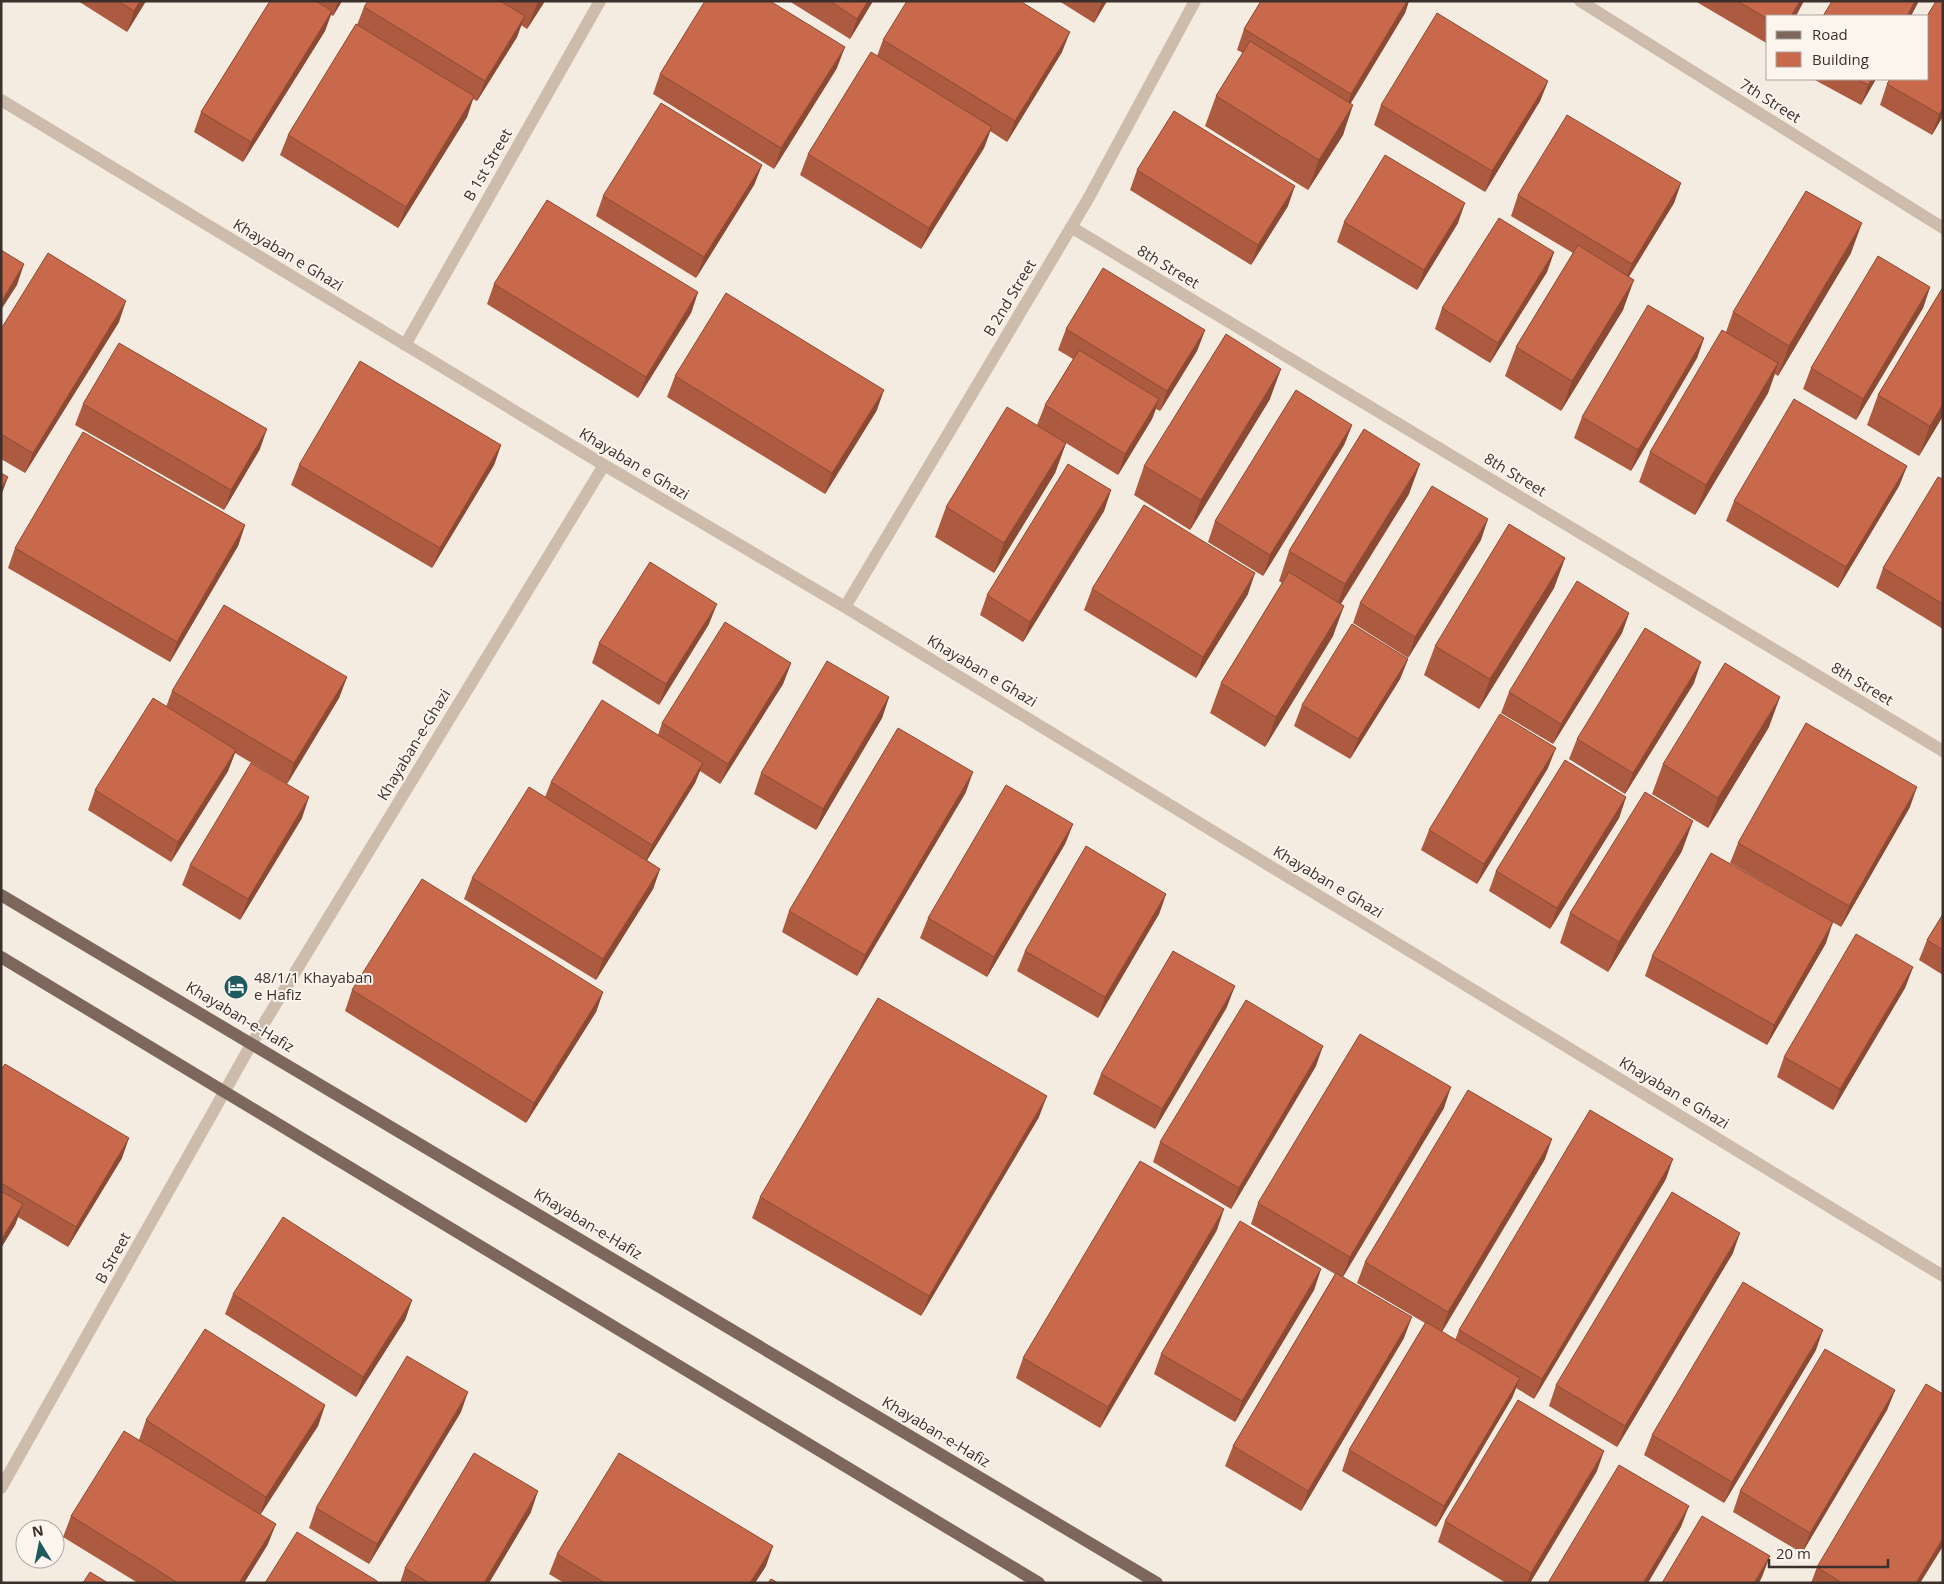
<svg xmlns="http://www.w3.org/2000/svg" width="1944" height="1584" font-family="'Open Sans',sans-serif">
<rect width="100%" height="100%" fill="#f4ebe1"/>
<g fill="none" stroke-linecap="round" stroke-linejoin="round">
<!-- minor -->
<path stroke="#cdbbac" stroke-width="12" d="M 1580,1 L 1943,228
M 1,100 L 604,465 L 845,607 L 1943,1276
M 1071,227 L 1943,751
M 405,345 L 600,1
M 845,607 L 1088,199 L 1195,1
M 1,1488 L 252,1043 L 604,465"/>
<!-- primary -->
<path stroke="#7d675c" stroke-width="12" d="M 1,895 L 1157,1583
M 1,957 L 1039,1583"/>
</g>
<!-- wall -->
<path fill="#ac5a40" d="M 78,1 L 146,1 L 127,32 Z
M 270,1 L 342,1 L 333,16 L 331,15 L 325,31 L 243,162 L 194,132 L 201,112 Z
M 368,1 L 545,1 L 527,29 L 521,25 L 517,37 L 477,101 L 473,99 L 467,117 L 398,228 L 280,155 L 288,135 L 357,25 L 364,7 Z
M 789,1 L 873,1 L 850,39 Z
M 1059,1 L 1107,1 L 1094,23 Z
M 1261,1 L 1409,1 L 1405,13 L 1351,103 L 1343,135 L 1308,190 L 1205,126 L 1216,96 L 1243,53 L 1237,50 L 1244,29 Z
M 1695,1 L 1804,1 L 1768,16 L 1768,44 Z
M 1943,1 L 1943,116 L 1932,135 L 1880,105 L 1887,84 Z
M 883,40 L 1062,52 L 1007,142 L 990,131 L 984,148 L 921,249 L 800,175 L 808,154 L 877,56 Z
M 837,68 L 774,169 L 653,94 L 660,74 Z
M 1813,79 L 1876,79 L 1861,105 Z
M 1548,81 L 1540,101 L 1485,192 L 1374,125 L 1381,105 Z
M 762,165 L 754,185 L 696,278 L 596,216 L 603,196 Z
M 1137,170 L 1288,206 L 1251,265 L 1130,190 Z
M 1681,183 L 1674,203 L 1629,277 L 1623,310 L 1561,411 L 1505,376 L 1516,347 L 1573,253 L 1511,216 L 1518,195 Z
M 1344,222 L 1458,223 L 1417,290 L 1337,242 Z
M 1554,252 L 1547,272 L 1490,363 L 1435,329 L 1442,308 Z
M 1851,253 L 1778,376 L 1775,374 L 1768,393 L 1695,515 L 1639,482 L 1650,452 L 1726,332 L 1733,312 Z
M 494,284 L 698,292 L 691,313 L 638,398 L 487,304 Z
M 1930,287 L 1923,308 L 1856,420 L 1803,389 L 1811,368 Z
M 1943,287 L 1943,416 L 1919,456 L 1867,425 L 1878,395 Z
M 119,322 L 25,473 L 1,459 L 1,329 Z
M 1066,329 L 1205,330 L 1197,351 L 1160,411 L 1156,409 L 1152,419 L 1118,475 L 1066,443 L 1055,473 L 994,573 L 935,537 L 946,507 L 1037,425 L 1045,405 L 1073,359 L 1058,350 Z
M 1704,338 L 1697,358 L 1631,471 L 1574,438 L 1582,417 Z
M 675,376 L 877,410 L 825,494 L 667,397 Z
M 1270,399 L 1190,530 L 1134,495 L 1144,466 Z
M 83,404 L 260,449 L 224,510 L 75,425 Z
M 1352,425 L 1344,445 L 1263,576 L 1208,542 L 1215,521 Z
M 501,445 L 494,465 L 432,568 L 291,485 L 299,465 Z
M 1907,466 L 1899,486 L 1838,588 L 1726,521 L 1734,501 Z
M 1943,479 L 1943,629 L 1876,588 L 1883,568 Z
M 1111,490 L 1104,511 L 1023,642 L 980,615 L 987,595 Z
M 1409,494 L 1341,604 L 1333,636 L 1265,747 L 1210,713 L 1221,683 L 1282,583 L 1279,581 L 1289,551 Z
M 245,525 L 238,546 L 170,662 L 8,568 L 15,548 Z
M 1481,540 L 1408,658 L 1353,623 L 1360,603 Z
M 1565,558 L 1554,588 L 1479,709 L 1424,675 L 1435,646 Z
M 1092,589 L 1248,594 L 1196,678 L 1084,610 Z
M 1629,613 L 1622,633 L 1553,744 L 1501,713 L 1509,692 Z
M 709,624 L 659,705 L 592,663 L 599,643 Z
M 1408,659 L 1400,679 L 1350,759 L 1294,726 L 1302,705 Z
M 791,663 L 783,684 L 720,784 L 700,771 L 695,783 L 647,860 L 660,869 L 653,889 L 596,980 L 464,899 L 472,878 L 545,797 L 551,782 L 658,735 L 662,723 Z
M 347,677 L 339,698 L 287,784 L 235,753 L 228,771 L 171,862 L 88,810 L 95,790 L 166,707 L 172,691 Z
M 1694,683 L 1625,794 L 1569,759 L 1577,739 Z
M 889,697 L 882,718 L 816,830 L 754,794 L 761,773 Z
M 1769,727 L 1708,828 L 1652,794 L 1663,764 Z
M 1548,768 L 1477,884 L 1421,850 L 1429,830 Z
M 966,792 L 857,976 L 782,932 L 789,911 Z
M 1626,797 L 1619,818 L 1550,929 L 1489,891 L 1496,871 Z
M 1910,807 L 1841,927 L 1730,863 L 1738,843 Z
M 302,818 L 240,920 L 182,885 L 190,865 Z
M 1073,824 L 1065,844 L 987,977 L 920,938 L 928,918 Z
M 1682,851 L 1608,972 L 1560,943 L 1570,913 Z
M 1166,894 L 1159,914 L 1098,1018 L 1017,971 L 1025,951 Z
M 1943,914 L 1943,975 L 1919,960 L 1927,940 Z
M 1826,943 L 1767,1045 L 1645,976 L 1652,956 Z
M 1913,967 L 1905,988 L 1833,1110 L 1777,1077 L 1784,1057 Z
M 352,990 L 603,992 L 596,1012 L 526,1123 L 345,1011 Z
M 1227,1007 L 1155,1129 L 1093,1094 L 1101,1074 Z
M 1316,1066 L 1231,1209 L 1153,1162 L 1160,1142 Z
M 1,1070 L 122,1158 L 68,1247 L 18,1217 L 15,1225 L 1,1248 Z
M 1444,1108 L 1343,1277 L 1404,1338 L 1301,1511 L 1225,1466 L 1233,1446 L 1335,1274 L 1251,1224 L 1258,1203 Z
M 1039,1117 L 921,1316 L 752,1218 L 760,1197 Z
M 1545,1159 L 1442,1332 L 1455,1340 L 1459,1330 L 1666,1179 L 1534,1399 L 1516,1388 L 1512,1398 L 1436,1527 L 1342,1471 L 1349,1450 L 1425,1323 L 1357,1283 L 1365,1262 Z
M 1217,1230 L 1100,1428 L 1016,1378 L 1023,1358 Z
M 1733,1253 L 1617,1447 L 1549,1406 L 1556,1385 Z
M 1321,1269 L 1314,1290 L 1235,1422 L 1154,1374 L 1161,1354 Z
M 233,1294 L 412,1300 L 405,1320 L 356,1397 L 225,1314 Z
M 1816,1350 L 1724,1503 L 1644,1455 L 1652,1435 Z
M 1895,1390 L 1887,1410 L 1802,1553 L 1733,1512 L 1740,1491 Z
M 325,1405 L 318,1426 L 260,1514 L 268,1544 L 244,1583 L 138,1583 L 63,1537 L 71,1516 L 139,1440 L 146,1420 Z
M 461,1412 L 369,1564 L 309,1528 L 316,1508 Z
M 1597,1471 L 1530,1583 L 1506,1583 L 1438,1542 L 1445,1521 Z
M 531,1512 L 489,1583 L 400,1583 L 405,1568 Z
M 1943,1546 L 1920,1583 L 1811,1583 L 1817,1567 Z
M 557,1554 L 766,1566 L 755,1583 L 564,1583 L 549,1574 Z"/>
<!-- shaded-wall -->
<path fill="#8c4a34" d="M 140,1 L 146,1 L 127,32 L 134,11 Z
M 338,1 L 342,1 L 333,16 Z
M 538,1 L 545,1 L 527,29 Z
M 868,1 L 873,1 L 850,39 L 857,19 Z
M 1102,1 L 1107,1 L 1094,23 Z
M 1407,1 L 1409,1 L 1405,13 L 1344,114 L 1351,94 Z
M 1800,1 L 1804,1 L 1796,16 L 1791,16 Z
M 1915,1 L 1919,1 L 1911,16 L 1907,16 Z
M 332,11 L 325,31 L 243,162 L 251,142 Z
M 525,16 L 517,37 L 477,101 L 485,81 Z
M 1070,32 L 1062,52 L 1007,142 L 1015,121 Z
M 845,47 L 837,68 L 774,169 L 781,148 Z
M 1872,79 L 1876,79 L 1861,105 L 1868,85 Z
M 1548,81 L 1540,101 L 1485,192 L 1492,171 Z
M 474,96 L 467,117 L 398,228 L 406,207 Z
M 1353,105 L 1343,135 L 1308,190 L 1319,160 Z
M 1943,109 L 1943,116 L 1932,135 L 1939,114 Z
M 992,127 L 984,148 L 921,249 L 929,228 Z
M 762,165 L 754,185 L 696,278 L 704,257 Z
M 1681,183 L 1674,203 L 1624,284 L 1632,264 Z
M 1295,186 L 1288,206 L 1251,265 L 1258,245 Z
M 1465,203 L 1458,223 L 1417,290 L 1424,270 Z
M 1862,223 L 1851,253 L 1778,376 L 1789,346 Z
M 1554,252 L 1547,272 L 1490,363 L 1498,343 Z
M 24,264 L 17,285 L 1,310 L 1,302 Z
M 1634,280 L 1623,310 L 1561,411 L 1572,381 Z
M 1930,287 L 1923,308 L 1856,420 L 1863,399 Z
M 698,292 L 691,313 L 638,398 L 646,377 Z
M 126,301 L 119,322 L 25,473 L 33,453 Z
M 1205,330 L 1197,351 L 1160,411 L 1167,391 Z
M 1704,338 L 1697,358 L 1631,471 L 1638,450 Z
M 1778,363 L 1768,393 L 1695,515 L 1706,485 Z
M 1281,369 L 1270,399 L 1190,530 L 1201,500 Z
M 884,390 L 877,410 L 825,494 L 832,473 Z
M 1159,399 L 1152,419 L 1118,475 L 1125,454 Z
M 1943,404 L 1943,416 L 1919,456 L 1930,426 Z
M 1352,425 L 1344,445 L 1263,576 L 1270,555 Z
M 267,429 L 260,449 L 224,510 L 231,490 Z
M 1066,443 L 1055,473 L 994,573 L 1004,543 Z
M 501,445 L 494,465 L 432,568 L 440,548 Z
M 1420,464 L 1409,494 L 1334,614 L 1345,584 Z
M 1907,466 L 1899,486 L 1838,588 L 1846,567 Z
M 8,477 L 1,496 L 1,489 Z
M 1111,490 L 1104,511 L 1023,642 L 1030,622 Z
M 1488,519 L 1481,540 L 1408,658 L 1415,637 Z
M 245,525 L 238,546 L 170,662 L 177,642 Z
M 1565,558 L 1554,588 L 1479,709 L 1490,679 Z
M 1255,573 L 1248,594 L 1196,678 L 1203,657 Z
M 717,604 L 709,624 L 659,705 L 666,684 Z
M 1344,606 L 1333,636 L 1265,747 L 1276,717 Z
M 1629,613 L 1622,633 L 1553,744 L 1561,724 Z
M 1408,659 L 1400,679 L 1350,759 L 1358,739 Z
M 1701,662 L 1694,683 L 1625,794 L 1633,773 Z
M 791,663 L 783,684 L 720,784 L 728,764 Z
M 347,677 L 339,698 L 287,784 L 294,763 Z
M 889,697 L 882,718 L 816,830 L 823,809 Z
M 1780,697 L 1769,727 L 1708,828 L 1718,798 Z
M 1556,748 L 1548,768 L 1477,884 L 1484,864 Z
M 236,750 L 228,771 L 171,862 L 178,842 Z
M 703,763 L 695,783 L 644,865 L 652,845 Z
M 973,772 L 966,792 L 857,976 L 865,955 Z
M 1917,787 L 1910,807 L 1841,927 L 1849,906 Z
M 309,797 L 302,818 L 240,920 L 248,899 Z
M 1626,797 L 1619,818 L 1550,929 L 1557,908 Z
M 1693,821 L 1682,851 L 1608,972 L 1619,942 Z
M 1073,824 L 1065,844 L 987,977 L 994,957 Z
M 660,869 L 653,889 L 596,980 L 603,959 Z
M 1166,894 L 1159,914 L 1098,1018 L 1105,997 Z
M 1833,922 L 1826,943 L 1767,1045 L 1774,1025 Z
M 1913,967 L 1905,988 L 1833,1110 L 1840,1089 Z
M 1235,986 L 1227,1007 L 1155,1129 L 1162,1109 Z
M 603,992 L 596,1012 L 526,1123 L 534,1103 Z
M 1323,1046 L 1316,1066 L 1231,1209 L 1239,1188 Z
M 1451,1087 L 1444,1108 L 1342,1278 L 1350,1257 Z
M 1047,1096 L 1039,1117 L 921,1316 L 929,1296 Z
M 129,1138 L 122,1158 L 68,1247 L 76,1227 Z
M 1552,1139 L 1545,1159 L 1441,1333 L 1448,1312 Z
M 1673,1159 L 1666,1179 L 1534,1399 L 1542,1379 Z
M 23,1204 L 15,1225 L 1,1248 L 1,1240 Z
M 1224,1209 L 1217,1230 L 1100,1428 L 1108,1407 Z
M 1740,1233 L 1733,1253 L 1617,1447 L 1625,1426 Z
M 1321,1269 L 1314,1290 L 1235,1422 L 1242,1401 Z
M 412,1300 L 405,1320 L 356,1397 L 363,1377 Z
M 1412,1317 L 1404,1338 L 1301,1511 L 1308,1491 Z
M 1823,1330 L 1816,1350 L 1724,1503 L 1732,1482 Z
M 1520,1378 L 1512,1398 L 1436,1527 L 1444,1506 Z
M 1895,1390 L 1887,1410 L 1802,1553 L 1810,1533 Z
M 468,1392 L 461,1412 L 369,1564 L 377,1544 Z
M 325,1405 L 318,1426 L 259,1517 L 266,1497 Z
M 1604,1451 L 1597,1471 L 1530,1583 L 1527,1583 L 1531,1573 Z
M 538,1491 L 531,1512 L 489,1583 L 484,1583 Z
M 1689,1506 L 1681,1527 L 1648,1583 L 1643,1583 Z
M 276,1524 L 268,1544 L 244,1583 L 239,1583 Z
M 1943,1538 L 1943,1546 L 1920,1583 L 1916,1583 Z
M 773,1546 L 766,1566 L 755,1583 L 750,1583 Z
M 1770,1556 L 1762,1577 L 1759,1583 L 1754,1583 Z"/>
<!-- building -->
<path fill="#c8694b" stroke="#8c4a34" d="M 118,1 L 140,1 L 134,11 Z
M 270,1 L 316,1 L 332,11 L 251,142 L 201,112 Z
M 368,1 L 500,1 L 525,16 L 485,81 L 364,7 Z
M 705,1 L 770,1 L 845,47 L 781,148 L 660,74 Z
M 830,1 L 868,1 L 857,19 Z
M 907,1 L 1020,1 L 1070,32 L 1015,121 L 883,40 Z
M 1261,1 L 1407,1 L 1351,94 L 1244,29 Z
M 1737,1 L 1800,1 L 1791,16 L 1768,16 L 1768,19 Z
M 1832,1 L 1915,1 L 1907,16 L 1823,16 Z
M 1936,1 L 1943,1 L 1943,109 L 1939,114 L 1887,84 L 1890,79 L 1928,79 L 1928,16 L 1927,16 Z
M 1437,13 L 1548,81 L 1492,171 L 1381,105 Z
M 356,24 L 474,96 L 406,207 L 288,135 Z
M 1250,41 L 1353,105 L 1319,160 L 1216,96 Z
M 871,52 L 992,127 L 929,228 L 808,154 Z
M 1857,79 L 1872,79 L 1868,85 Z
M 661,103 L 762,165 L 704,257 L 603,196 Z
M 1174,111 L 1295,186 L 1258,245 L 1137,170 Z
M 1567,115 L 1681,183 L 1632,264 L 1518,195 Z
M 1385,155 L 1465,203 L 1424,270 L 1344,222 Z
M 1806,191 L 1862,223 L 1789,346 L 1733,312 Z
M 547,200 L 698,292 L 646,377 L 494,284 Z
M 1499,218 L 1554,252 L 1498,343 L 1442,308 Z
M 1578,245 L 1634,280 L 1572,381 L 1516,347 Z
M 1,250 L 24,264 L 1,302 Z
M 48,253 L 126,301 L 33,453 L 1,434 L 1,329 Z
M 1878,256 L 1930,287 L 1863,399 L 1811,368 Z
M 1103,268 L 1205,330 L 1167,391 L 1066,329 Z
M 1943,287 L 1943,404 L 1930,426 L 1878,395 Z
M 726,293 L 884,390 L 832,473 L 675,376 Z
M 1648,305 L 1704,338 L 1638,450 L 1582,417 Z
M 1722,330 L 1778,363 L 1706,485 L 1650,452 Z
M 1226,334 L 1281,369 L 1201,500 L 1144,466 Z
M 119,343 L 267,429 L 231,490 L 83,404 Z
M 1079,350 L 1159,399 L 1125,454 L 1045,405 Z
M 360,361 L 501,445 L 440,548 L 299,465 Z
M 1296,390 L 1352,425 L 1270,555 L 1215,521 Z
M 1794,399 L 1907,466 L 1846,567 L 1734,501 Z
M 1007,407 L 1066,443 L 1004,543 L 946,507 Z
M 1364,429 L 1420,464 L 1345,584 L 1289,551 Z
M 83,432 L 245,525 L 177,642 L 15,548 Z
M 1068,464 L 1111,490 L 1030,622 L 987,595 Z
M 1,473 L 8,477 L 1,489 Z
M 1938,477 L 1943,479 L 1943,604 L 1883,568 Z
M 1432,486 L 1488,519 L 1415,637 L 1360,603 Z
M 1144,505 L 1255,573 L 1203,657 L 1092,589 Z
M 1509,524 L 1565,558 L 1490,679 L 1435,646 Z
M 650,562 L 717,604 L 666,684 L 599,643 Z
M 1289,572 L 1344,606 L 1276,717 L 1221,683 Z
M 1577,581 L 1629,613 L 1561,724 L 1509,692 Z
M 224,605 L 347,677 L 294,763 L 172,691 Z
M 725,622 L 791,663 L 728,764 L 662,723 Z
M 1352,624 L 1408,659 L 1358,739 L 1302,705 Z
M 1645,628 L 1701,662 L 1633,773 L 1577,739 Z
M 827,661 L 889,697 L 823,809 L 761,773 Z
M 1725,663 L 1780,697 L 1718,798 L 1663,764 Z
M 153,698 L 236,750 L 178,842 L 95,790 Z
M 602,700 L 703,763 L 652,845 L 551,782 Z
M 1500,714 L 1556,748 L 1484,864 L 1429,830 Z
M 1806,723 L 1917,787 L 1849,906 L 1738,843 Z
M 898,728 L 973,772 L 865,955 L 789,911 Z
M 1565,760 L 1626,797 L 1557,908 L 1496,871 Z
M 251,763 L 309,797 L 248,899 L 190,865 Z
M 1006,785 L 1073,824 L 994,957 L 928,918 Z
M 529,787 L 660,869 L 603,959 L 472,878 Z
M 1645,792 L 1693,821 L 1619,942 L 1570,913 Z
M 1086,846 L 1166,894 L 1105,997 L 1025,951 Z
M 1711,853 L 1833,922 L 1774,1025 L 1652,956 Z
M 422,879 L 603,992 L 534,1103 L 352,990 Z
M 1943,914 L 1943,950 L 1927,940 Z
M 1856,934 L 1913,967 L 1840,1089 L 1784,1057 Z
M 1173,951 L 1235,986 L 1162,1109 L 1101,1074 Z
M 878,998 L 1047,1096 L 929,1296 L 760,1197 Z
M 1246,1000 L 1323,1046 L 1239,1188 L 1160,1142 Z
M 1360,1034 L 1451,1087 L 1350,1257 L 1258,1203 Z
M 5,1064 L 129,1138 L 76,1227 L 1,1183 L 1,1070 Z
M 1468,1090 L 1552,1139 L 1448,1312 L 1365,1262 Z
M 1590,1110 L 1673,1159 L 1542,1379 L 1459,1330 Z
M 1140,1161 L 1224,1209 L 1108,1407 L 1023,1358 Z
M 1,1191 L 23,1204 L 1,1240 Z
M 1672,1192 L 1740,1233 L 1625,1426 L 1556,1385 Z
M 283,1217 L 412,1300 L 363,1377 L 233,1294 Z
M 1240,1221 L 1321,1269 L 1242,1401 L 1161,1354 Z
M 1336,1273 L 1412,1317 L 1308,1491 L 1233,1446 Z
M 1743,1282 L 1823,1330 L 1732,1482 L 1652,1435 Z
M 1426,1322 L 1520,1378 L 1444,1506 L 1349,1450 Z
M 205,1329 L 325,1405 L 266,1497 L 146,1420 Z
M 1825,1349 L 1895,1390 L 1810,1533 L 1740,1491 Z
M 407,1356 L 468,1392 L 377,1544 L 316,1508 Z
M 1926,1384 L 1943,1394 L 1943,1538 L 1916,1583 L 1842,1583 L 1817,1567 Z
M 1518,1400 L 1604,1451 L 1531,1573 L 1445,1521 Z
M 124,1431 L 276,1524 L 239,1583 L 178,1583 L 71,1516 Z
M 474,1453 L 538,1491 L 484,1583 L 429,1583 L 405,1568 Z
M 619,1453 L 773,1546 L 750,1583 L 605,1583 L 557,1554 Z
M 1619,1465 L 1689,1506 L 1643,1583 L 1548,1583 Z
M 1702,1516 L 1770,1556 L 1754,1583 L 1662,1583 Z
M 297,1532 L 377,1581 L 376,1583 L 265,1583 Z
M 90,1572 L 108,1583 L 83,1583 Z
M 771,1579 L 778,1583 L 768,1583 Z"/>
<!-- icons -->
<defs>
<symbol id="hotel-disc" viewBox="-11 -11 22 22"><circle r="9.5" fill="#1f5a5e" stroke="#fbf5ee"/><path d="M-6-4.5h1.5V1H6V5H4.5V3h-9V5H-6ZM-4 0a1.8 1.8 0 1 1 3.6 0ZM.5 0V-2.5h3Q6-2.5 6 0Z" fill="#fff"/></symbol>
</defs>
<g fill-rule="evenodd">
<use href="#hotel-disc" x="222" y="973" width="28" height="28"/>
</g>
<g text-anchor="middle" stroke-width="4" stroke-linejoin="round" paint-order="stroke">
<!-- street labels -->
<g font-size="15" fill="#3b302b" stroke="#fbf5ee">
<text transform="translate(1770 101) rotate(32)" y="5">7th Street</text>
<text transform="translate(488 165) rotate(-60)" y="5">B 1st Street</text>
<text transform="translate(288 255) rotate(31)" y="5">Khayaban e Ghazi</text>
<text transform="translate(1168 267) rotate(31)" y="5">8th Street</text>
<text transform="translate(1010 298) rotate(-59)" y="5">B 2nd Street</text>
<text transform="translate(634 464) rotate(31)" y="5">Khayaban e Ghazi</text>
<text transform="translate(1515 475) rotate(31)" y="5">8th Street</text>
<text transform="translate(982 671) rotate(31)" y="5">Khayaban e Ghazi</text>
<text transform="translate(1862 684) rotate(31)" y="5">8th Street</text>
<text transform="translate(414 745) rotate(-59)" y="5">Khayaban-e-Ghazi</text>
<text transform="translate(1328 882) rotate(31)" y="5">Khayaban e Ghazi</text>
<text transform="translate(240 1017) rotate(31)" y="5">Khayaban-e-Hafiz</text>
<text transform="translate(1674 1093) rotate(31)" y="5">Khayaban e Ghazi</text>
<text transform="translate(588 1224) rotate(31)" y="5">Khayaban-e-Hafiz</text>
<text transform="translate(113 1258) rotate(-61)" y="5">B Street</text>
<text transform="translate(936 1432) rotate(31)" y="5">Khayaban-e-Hafiz</text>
</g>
<!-- poi labels -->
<g font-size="15" fill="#3b302b" stroke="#fbf5ee" text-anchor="start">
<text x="254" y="983">48/1/1 Khayaban<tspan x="254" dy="17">e Hafiz</tspan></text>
</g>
</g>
<!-- border -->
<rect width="1944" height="1584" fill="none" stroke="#3b302b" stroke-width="5"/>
<!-- legend -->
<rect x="1766" y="15" width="162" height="65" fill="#fbf5ee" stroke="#aea6a0"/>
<rect x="1776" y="31" width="25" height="8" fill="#7d675c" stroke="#aea6a0"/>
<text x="1812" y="40" font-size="15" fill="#3b302b">Road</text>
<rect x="1776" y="52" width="25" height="15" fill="#c8694b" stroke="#aea6a0"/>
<text x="1812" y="65" font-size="15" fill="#3b302b">Building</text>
<!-- north arrow -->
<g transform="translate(40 1544) rotate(350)"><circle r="24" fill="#fbf5ee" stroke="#aea6a0"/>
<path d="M0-4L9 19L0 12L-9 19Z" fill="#1f5a5e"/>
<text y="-8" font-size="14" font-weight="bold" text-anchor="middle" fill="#3b302b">N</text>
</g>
<!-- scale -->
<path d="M1769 1559v8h119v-8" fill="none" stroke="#3b302b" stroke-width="2.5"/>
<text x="1776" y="1559" font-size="15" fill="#3b302b" stroke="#fbf5ee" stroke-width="4" paint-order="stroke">20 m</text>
</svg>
